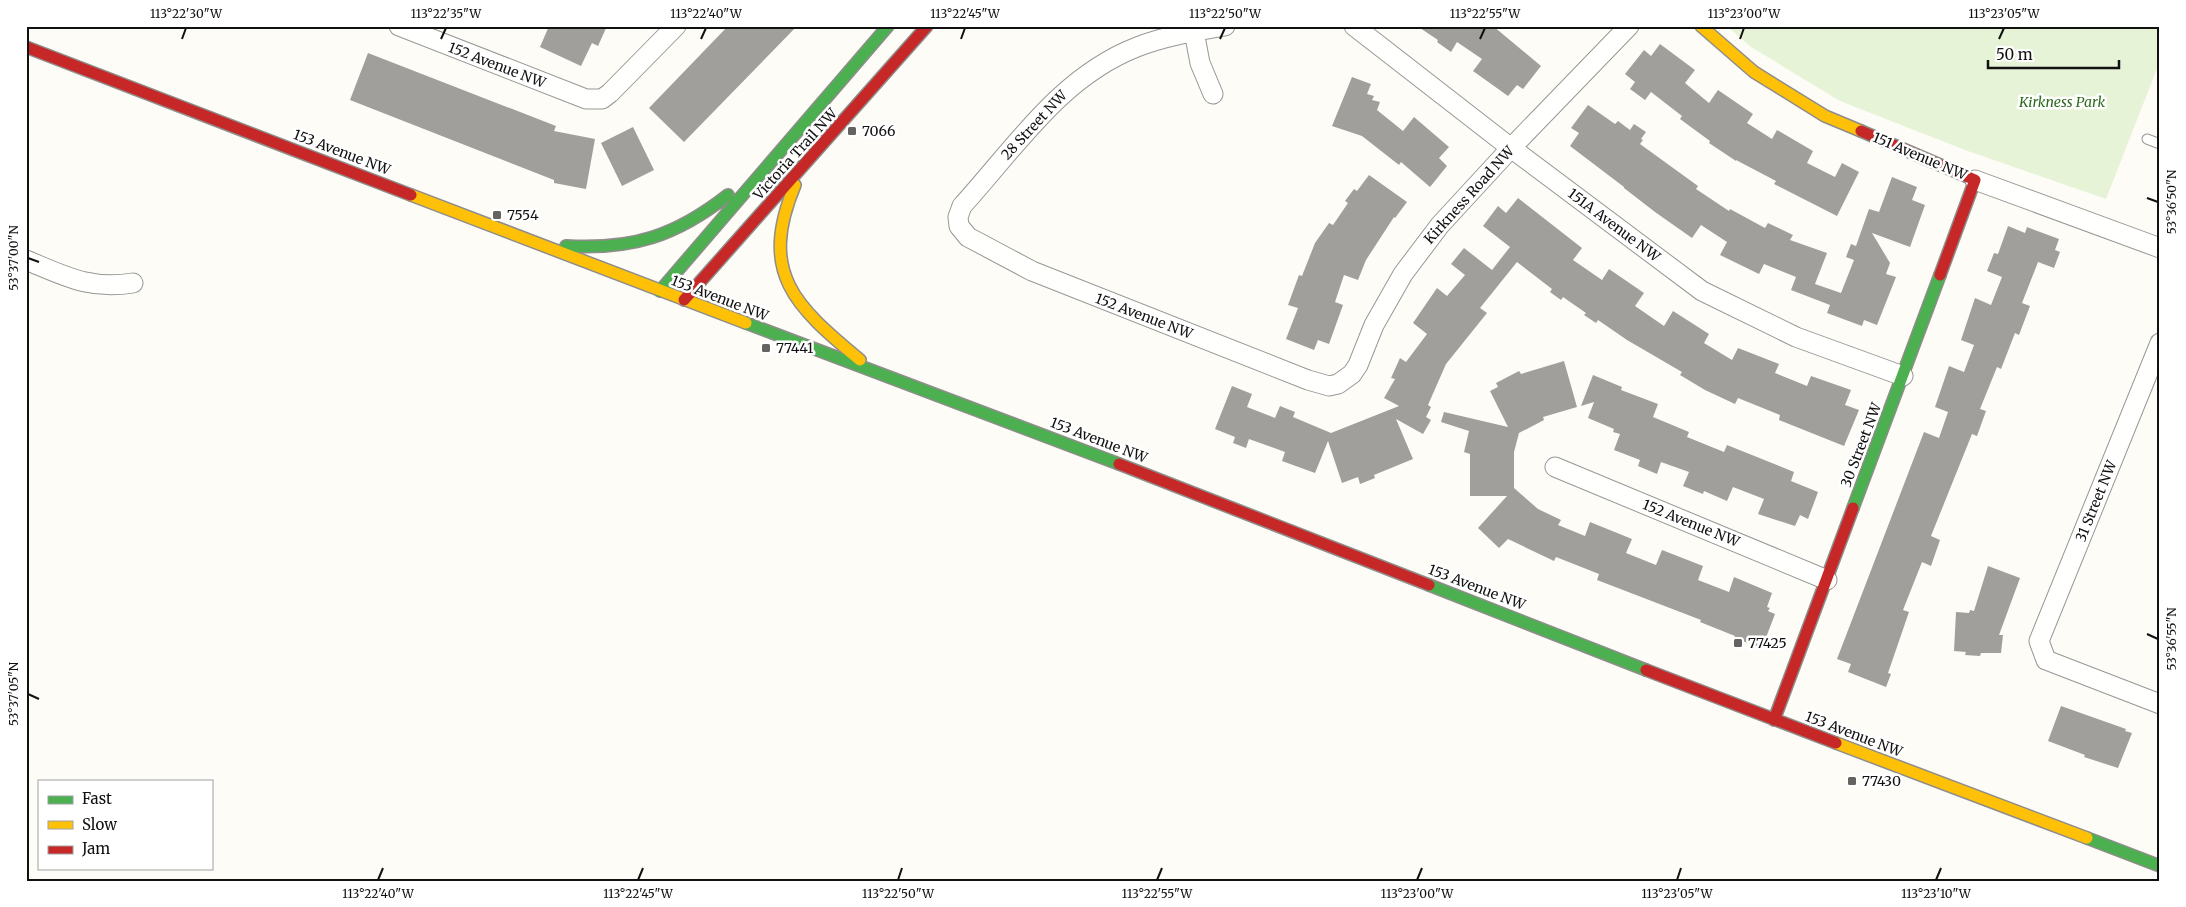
<svg xmlns="http://www.w3.org/2000/svg" width="2186" height="907" font-family="Merriweather,serif">
<rect width="100%" height="100%" fill="#fdfcf7"/>
<!-- green -->
<path fill="#e7f3d7" d="M 1727,26 L 2160,26 L 2160,61 L 2106,199 L 1965,150 L 1840,101 L 1751,47 Z"/>
<!-- building -->
<path fill="#a19f9c" d="M 549,26 L 607,26 L 598,46 L 592,43 L 581,66 L 540,47 Z
M 728,26 L 797,26 L 684,142 L 649,108 Z
M 1417,26 L 1493,26 L 1541,66 L 1523,89 L 1517,85 L 1508,96 L 1473,71 L 1482,59 L 1457,42 L 1451,52 L 1437,42 L 1438,40 Z
M 1660,44 L 1695,70 L 1685,83 L 1709,103 L 1718,90 L 1753,114 L 1747,123 L 1772,139 L 1777,130 L 1813,151 L 1807,163 L 1835,177 L 1842,163 L 1859,172 L 1837,216 L 1774,184 L 1776,181 L 1736,160 L 1736,161 L 1709,143 L 1710,141 L 1680,119 L 1682,116 L 1651,92 L 1645,100 L 1630,89 L 1635,82 L 1625,74 L 1644,50 L 1651,56 Z
M 368,53 L 556,126 L 554,131 L 595,139 L 586,189 L 554,183 L 554,180 L 350,100 Z
M 1352,77 L 1371,84 L 1367,94 L 1374,96 L 1372,100 L 1380,102 L 1377,110 L 1403,131 L 1414,117 L 1449,147 L 1439,158 L 1447,166 L 1430,187 L 1401,162 L 1399,165 L 1362,136 L 1332,126 Z
M 1588,105 L 1615,124 L 1618,121 L 1630,130 L 1634,124 L 1646,132 L 1641,139 L 1643,140 L 1640,144 L 1698,186 L 1696,189 L 1729,211 L 1730,209 L 1765,228 L 1768,223 L 1793,235 L 1790,240 L 1827,253 L 1815,284 L 1841,293 L 1854,260 L 1846,257 L 1851,244 L 1856,246 L 1869,209 L 1879,212 L 1892,177 L 1917,187 L 1912,200 L 1925,205 L 1910,247 L 1872,233 L 1890,263 L 1886,274 L 1896,277 L 1877,325 L 1864,320 L 1862,326 L 1827,313 L 1830,305 L 1791,290 L 1796,277 L 1764,264 L 1759,274 L 1720,255 L 1727,242 L 1701,225 L 1692,238 L 1655,212 L 1624,188 L 1624,187 L 1570,146 L 1579,133 L 1571,128 Z
M 633,127 L 654,170 L 622,186 L 601,143 Z
M 1369,175 L 1407,202 L 1395,218 L 1394,217 L 1366,260 L 1358,280 L 1344,275 L 1335,302 L 1343,305 L 1329,344 L 1318,340 L 1314,350 L 1286,339 L 1298,308 L 1288,305 L 1299,275 L 1302,276 L 1315,243 L 1329,223 L 1333,225 L 1348,203 L 1345,201 L 1354,189 L 1357,191 Z
M 1518,198 L 1582,248 L 1573,260 L 1602,280 L 1609,269 L 1644,293 L 1635,306 L 1664,326 L 1673,311 L 1709,334 L 1704,343 L 1732,360 L 1738,348 L 1779,364 L 1775,373 L 1807,386 L 1811,376 L 1851,390 L 1845,405 L 1859,410 L 1844,446 L 1779,420 L 1780,415 L 1738,398 L 1735,404 L 1705,390 L 1680,375 L 1682,372 L 1627,340 L 1598,320 L 1596,323 L 1584,315 L 1586,313 L 1563,297 L 1561,300 L 1550,292 L 1552,289 L 1517,262 L 1480,308 L 1487,313 L 1446,364 L 1428,405 L 1431,407 L 1426,417 L 1431,420 L 1423,434 L 1396,419 L 1413,459 L 1374,475 L 1375,478 L 1360,484 L 1358,477 L 1342,483 L 1328,441 L 1315,473 L 1282,461 L 1285,452 L 1249,439 L 1246,448 L 1233,443 L 1235,437 L 1215,429 L 1232,386 L 1252,394 L 1247,407 L 1275,418 L 1280,406 L 1295,412 L 1293,417 L 1331,433 L 1399,406 L 1384,398 L 1395,379 L 1391,378 L 1400,358 L 1406,362 L 1427,334 L 1413,323 L 1437,288 L 1447,296 L 1465,275 L 1451,264 L 1464,248 L 1492,270 L 1510,247 L 1483,226 L 1498,206 L 1506,213 Z
M 2008,226 L 2025,233 L 2027,227 L 2059,239 L 2055,250 L 2060,252 L 2054,268 L 2038,262 L 2022,303 L 2030,306 L 2019,335 L 2015,333 L 2001,369 L 1997,367 L 1980,409 L 1986,411 L 1977,436 L 1972,434 L 1931,536 L 1940,540 L 1931,566 L 1922,562 L 1903,610 L 1909,612 L 1888,673 L 1891,674 L 1886,687 L 1848,672 L 1851,664 L 1837,659 L 1924,432 L 1939,438 L 1948,412 L 1935,407 L 1949,366 L 1964,372 L 1974,345 L 1961,340 L 1975,298 L 1991,305 L 2002,277 L 1987,271 L 1994,253 L 1998,254 Z
M 1564,361 L 1577,407 L 1543,417 L 1544,420 L 1519,433 L 1514,452 L 1514,488 L 1538,509 L 1561,520 L 1558,525 L 1585,536 L 1590,522 L 1632,539 L 1626,553 L 1656,565 L 1662,550 L 1703,566 L 1698,580 L 1729,592 L 1734,577 L 1772,593 L 1767,607 L 1770,608 L 1768,611 L 1775,614 L 1762,648 L 1734,638 L 1735,636 L 1700,622 L 1701,620 L 1597,580 L 1599,574 L 1556,557 L 1554,561 L 1508,539 L 1499,548 L 1478,528 L 1507,496 L 1470,496 L 1470,454 L 1464,452 L 1469,431 L 1441,422 L 1444,412 L 1508,427 L 1490,391 L 1498,387 L 1496,383 L 1519,371 L 1521,374 Z
M 1593,375 L 1622,387 L 1621,390 L 1658,404 L 1653,417 L 1689,432 L 1687,437 L 1724,452 L 1727,445 L 1794,472 L 1791,481 L 1818,492 L 1808,519 L 1800,515 L 1795,526 L 1758,514 L 1764,499 L 1733,487 L 1727,501 L 1704,491 L 1703,494 L 1683,486 L 1689,472 L 1661,462 L 1657,474 L 1638,466 L 1640,460 L 1614,450 L 1620,434 L 1613,432 L 1614,429 L 1588,418 L 1594,402 L 1581,406 Z
M 1988,566 L 2020,578 L 1999,635 L 2003,635 L 2001,653 L 1981,653 L 1980,656 L 1965,655 L 1966,652 L 1954,651 L 1956,612 L 1969,613 L 1970,610 L 1974,611 Z
M 2061,706 L 2126,729 L 2125,731 L 2132,733 L 2118,768 L 2084,757 L 2085,755 L 2048,741 Z"/>
<g fill="none" stroke-linecap="round" stroke-linejoin="round">
<defs>
<path id="lane" d="M 2147,139 L 2160,144"/>
<path id="street" d="M 399,26 L 586,99 L 602,99 L 610,93 L 676,26
M 1193,26 L 1200,63 L 1213,94
M 1225,26 C 1196,31 1165,36 1137,47 C 1060,77 1015,148 962,206 L 958,217 L 959,226 L 968,237 L 1032,271 L 1308,380 L 1329,386 L 1338,384 L 1352,374 L 1358,365 L 1374,325 L 1403,274 L 1440,225 L 1511,148 L 1629,26
M 1354,26 L 1511,148 L 1702,291 L 1796,337 L 1903,376
M 1975,180 L 2160,248
M 26,260 C 65,276 89,290 133,283
M 2160,343 L 2039,641 L 2046,660 L 2160,704
M 1555,467 L 1827,580"/>
<path id="fast" d="M 566,246 C 632,250 676,236 728,195
M 660,291 L 888,26
M 746,323 L 1119,464
M 1853,508 L 1940,275
M 1429,585 L 1646,670
M 2087,838 L 2160,866"/>
<path id="slow" d="M 1701,26 L 1754,72 L 1825,116 L 1861,131
M 795,185 C 758,273 795,306 860,360
M 411,195 L 746,323
M 1836,743 L 2087,838"/>
<path id="jam" d="M 26,47 L 411,195
M 1861,131 L 1975,180 L 1940,275
M 684,300 L 927,26
M 1119,464 L 1429,585
M 1646,670 L 1836,743
M 1774,720 L 1853,508"/>
</defs>
<!-- lane casing -->
<use href="#lane" stroke="#979795" stroke-width="11"/>
<!-- street casing -->
<use href="#street" stroke="#979795" stroke-width="21"/>
<!-- fast casing -->
<use href="#fast" stroke="#8e8d8b" stroke-width="14"/>
<!-- slow casing -->
<use href="#slow" stroke="#8e8d8b" stroke-width="14"/>
<!-- jam casing -->
<use href="#jam" stroke="#8e8d8b" stroke-width="14"/>
<!-- lane -->
<use href="#lane" stroke="#fffffe" stroke-width="9"/>
<!-- street -->
<use href="#street" stroke="#fffffe" stroke-width="19"/>
<!-- fast -->
<use href="#fast" stroke="#4caf50" stroke-width="11"/>
<!-- slow -->
<use href="#slow" stroke="#ffc107" stroke-width="11"/>
<!-- jam -->
<use href="#jam" stroke="#c62828" stroke-width="11"/>
</g>
<!-- ticks -->
<path fill="none" stroke="#111" stroke-width="2" d="M 182,39 L 186,28M 441,39 L 446,28M 701,39 L 706,28M 961,39 L 965,28M 1220,39 L 1225,28M 1480,39 L 1485,28M 1740,39 L 1744,28M 1999,39 L 2004,28M 2147,198 L 2158,202M 28,258 L 39,262M 2147,634 L 2158,639M 28,694 L 39,699M 378,880 L 383,868M 638,880 L 643,868M 898,880 L 902,868M 1157,880 L 1162,868M 1417,880 L 1422,868M 1677,880 L 1681,868M 1936,880 L 1941,868"/>
<!-- markers -->
<g fill="#646362" stroke="#fff" stroke-width="2">
<rect x="847" y="126" width="10" height="10" rx="2.5"/>
<rect x="492" y="210" width="10" height="10" rx="2.5"/>
<rect x="761" y="343" width="10" height="10" rx="2.5"/>
<rect x="1733" y="638" width="10" height="10" rx="2.5"/>
<rect x="1847" y="776" width="10" height="10" rx="2.5"/>
</g>
<g text-anchor="middle" stroke-width="5" stroke-linejoin="round" paint-order="stroke">
<!-- street labels -->
<g font-size="14" fill="#111" stroke="#fff">
<text transform="translate(497 65) rotate(21)" y="5">152 Avenue NW</text>
<text transform="translate(1034 125) rotate(-47)" y="5">28 Street NW</text>
<text transform="translate(342 152) rotate(21)" y="5">153 Avenue NW</text>
<text transform="translate(795 154) rotate(-48)" y="5">Victoria Trail NW</text>
<text transform="translate(1920 156) rotate(23)" y="5">151 Avenue NW</text>
<text transform="translate(1469 195) rotate(-48)" y="5">Kirkness Road NW</text>
<text transform="translate(1614 225) rotate(37)" y="5">151A Avenue NW</text>
<text transform="translate(720 298) rotate(21)" y="5">153 Avenue NW</text>
<text transform="translate(1144 316) rotate(21)" y="5">152 Avenue NW</text>
<text transform="translate(1099 440) rotate(21)" y="5">153 Avenue NW</text>
<text transform="translate(1861 445) rotate(-69)" y="5">30 Street NW</text>
<text transform="translate(2096 501) rotate(-68)" y="5">31 Street NW</text>
<text transform="translate(1691 523) rotate(22)" y="5">152 Avenue NW</text>
<text transform="translate(1477 587) rotate(21)" y="5">153 Avenue NW</text>
<text transform="translate(1854 734) rotate(21)" y="5">153 Avenue NW</text>
</g>
<!-- park labels -->
<g font-size="14" font-style="italic" fill="#2f6b1f" stroke="#fff">
<text x="2062" y="107">Kirkness Park</text>
</g>
<!-- poi labels -->
<g font-size="14" fill="#111" stroke="#fff" text-anchor="start">
<text x="862" y="136">7066</text>
<text x="507" y="220">7554</text>
<text x="776" y="353">77441</text>
<text x="1748" y="648">77425</text>
<text x="1862" y="786">77430</text>
</g>
</g>
<!-- border -->
<rect width="2186" height="907" fill="none" stroke="#ffffff" stroke-width="55"/>
<!-- legend -->
<rect x="38" y="780" width="175" height="90" fill="#ffffff" stroke="#a0a0a0"/>
<rect x="48" y="796" width="25" height="8" fill="#4caf50" stroke="#a0a0a0"/>
<text x="82" y="804" font-size="15" fill="#111111">Fast</text>
<rect x="48" y="821" width="25" height="8" fill="#ffc107" stroke="#a0a0a0"/>
<text x="82" y="830" font-size="15" fill="#111111">Slow</text>
<rect x="48" y="846" width="25" height="8" fill="#c62828" stroke="#a0a0a0"/>
<text x="82" y="854" font-size="15" fill="#111111">Jam</text>
<!-- scale -->
<path d="M1988 60v8h131v-8" fill="none" stroke="#111111" stroke-width="2.5"/>
<text x="1996" y="60" font-size="15" fill="#111111" stroke="#ffffff" stroke-width="4" paint-order="stroke">50 m</text>
<rect x="28" y="28" width="2130" height="852" fill="none" stroke="#111" stroke-width="2"/>
<g font-size="12" text-anchor="middle" fill="#111">
<text x="186" y="18">113°22'30"W</text>
<text x="446" y="18">113°22'35"W</text>
<text x="706" y="18">113°22'40"W</text>
<text x="965" y="18">113°22'45"W</text>
<text x="1225" y="18">113°22'50"W</text>
<text x="1485" y="18">113°22'55"W</text>
<text x="1744" y="18">113°23'00"W</text>
<text x="2004" y="18">113°23'05"W</text>
<text transform="translate(2172 202) rotate(-90)" y="4">53°36'50"N</text>
<text transform="translate(14 258) rotate(-90)" y="4">53°37'00"N</text>
<text transform="translate(2172 639) rotate(-90)" y="4">53°36'55"N</text>
<text transform="translate(14 694) rotate(-90)" y="4">53°37'05"N</text>
<text x="378" y="898">113°22'40"W</text>
<text x="638" y="898">113°22'45"W</text>
<text x="898" y="898">113°22'50"W</text>
<text x="1157" y="898">113°22'55"W</text>
<text x="1417" y="898">113°23'00"W</text>
<text x="1677" y="898">113°23'05"W</text>
<text x="1936" y="898">113°23'10"W</text>
</g>
</svg>
